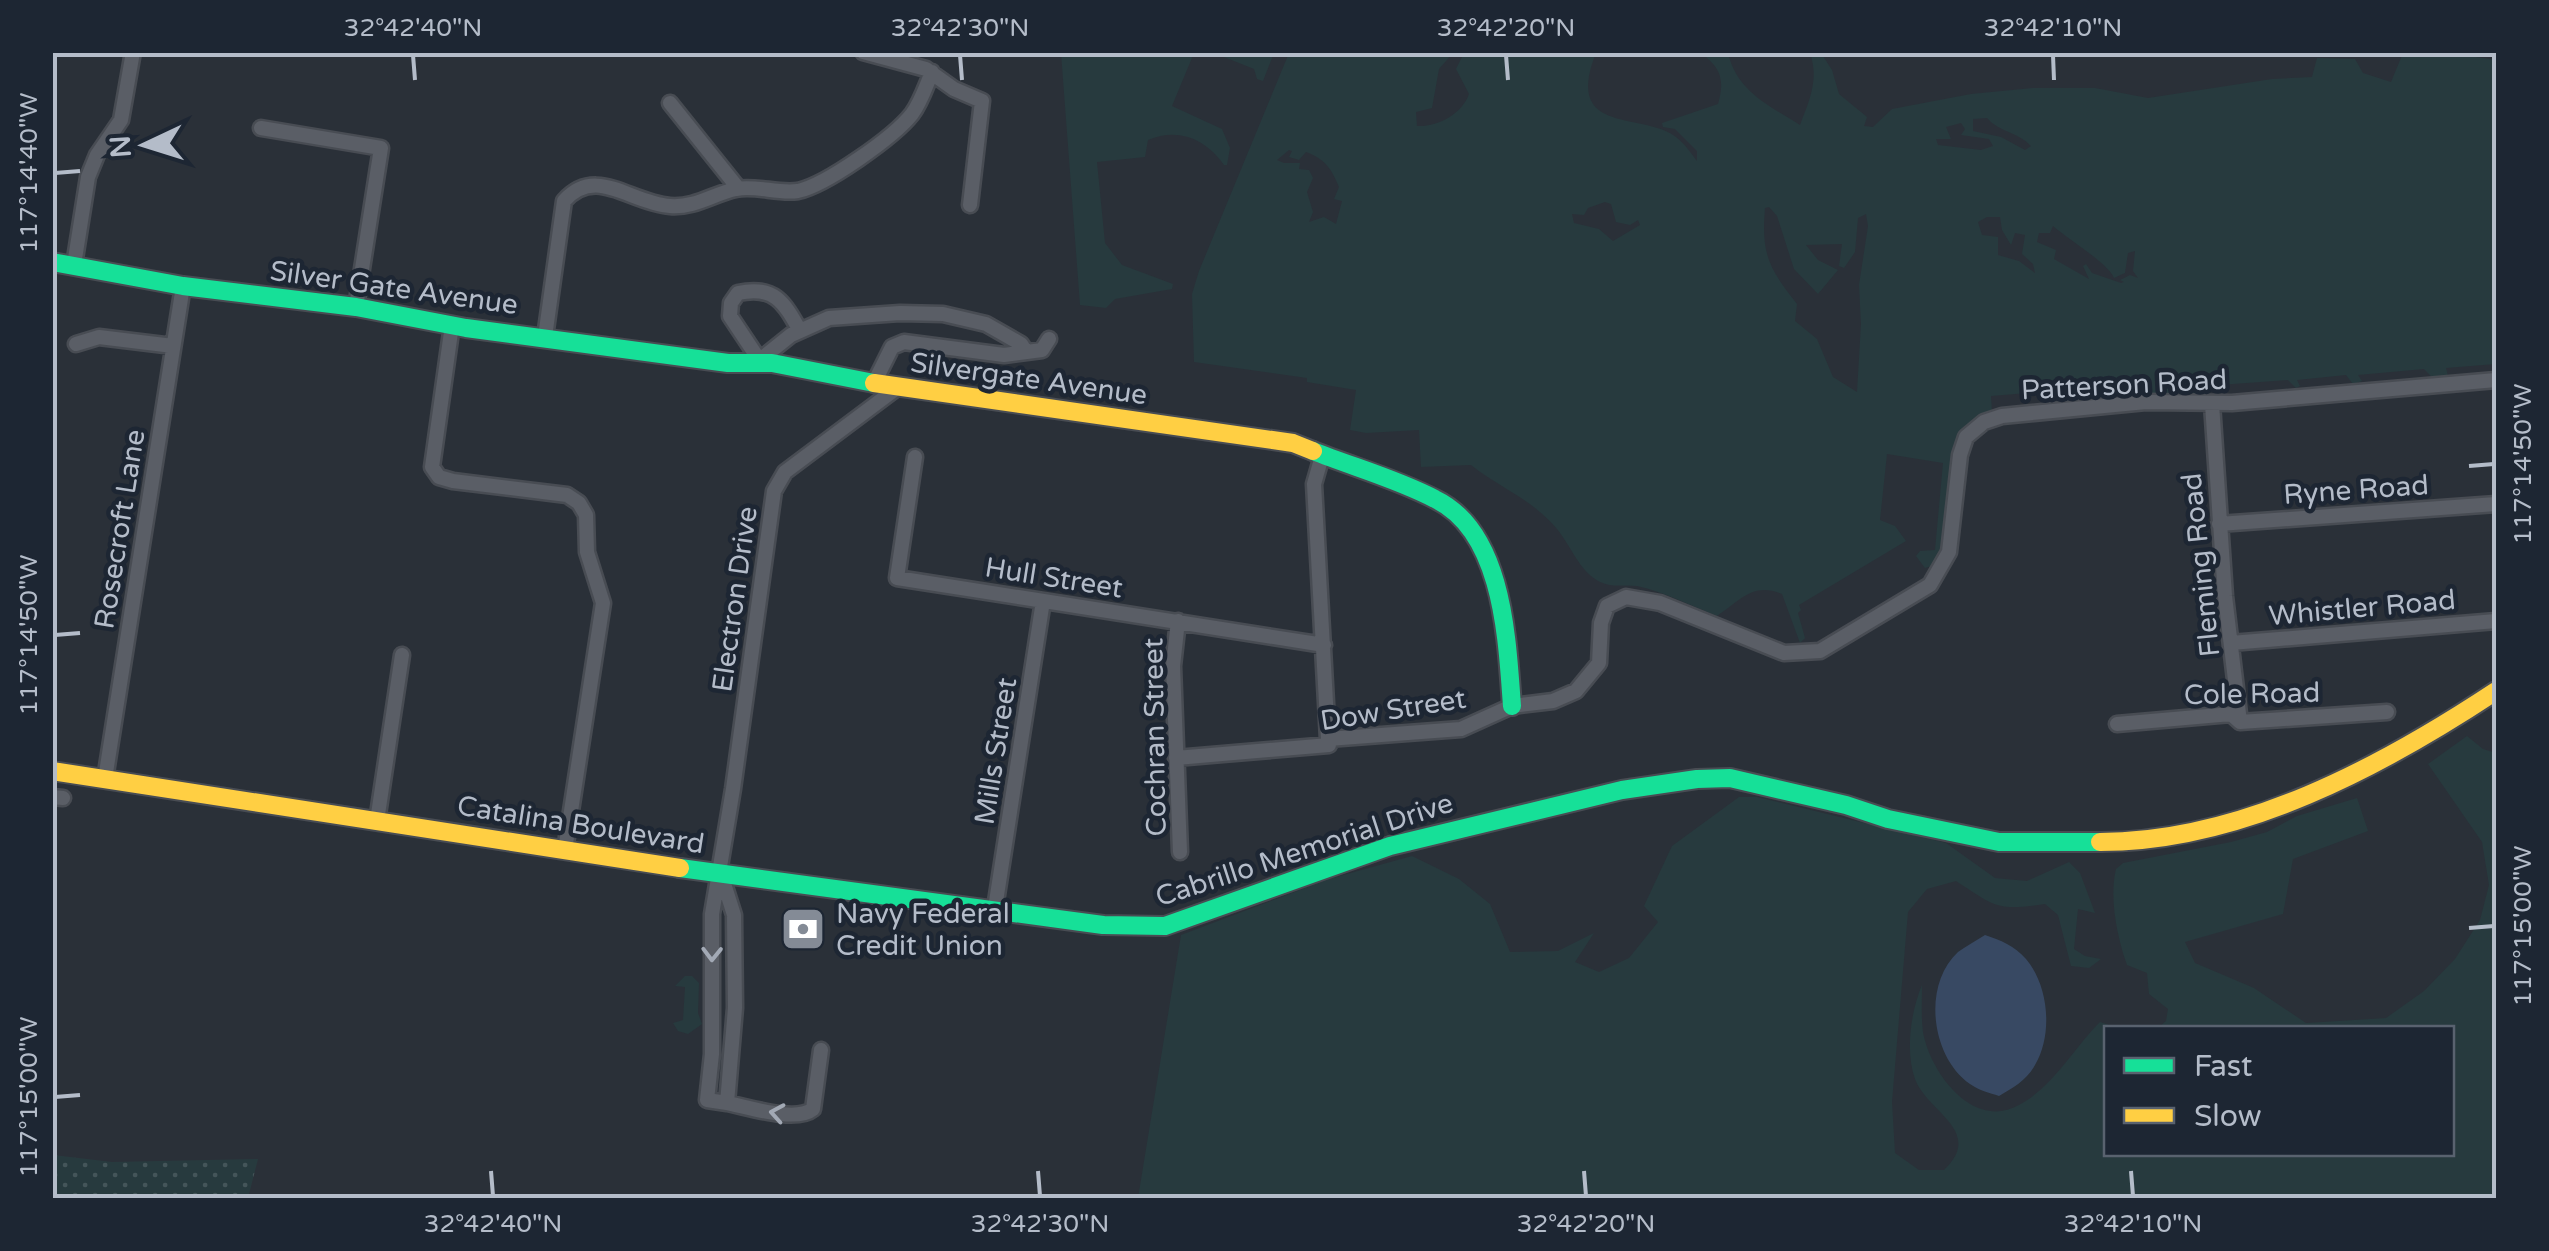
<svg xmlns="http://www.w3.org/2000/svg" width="2549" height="1251" font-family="'Varela Round',sans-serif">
<defs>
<pattern id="park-dots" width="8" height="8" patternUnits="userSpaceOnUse" patternTransform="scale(2.5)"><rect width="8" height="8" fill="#273a3e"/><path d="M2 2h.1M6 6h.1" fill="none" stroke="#445559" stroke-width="1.8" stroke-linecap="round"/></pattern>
</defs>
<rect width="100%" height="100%" fill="#2a3038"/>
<!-- grass -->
<path fill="#273a3e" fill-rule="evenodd" d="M 1061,53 L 1194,53 L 1172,106 L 1222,129 L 1230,148 L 1227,165 L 1224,165 C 1206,139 1178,127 1148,140 L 1145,157 L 1097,162 L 1105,243 L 1122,265 L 1173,284 L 1172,289 L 1115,299 L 1106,308 L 1080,305 Z
M 1214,53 L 1274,53 L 1263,81 L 1257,79 L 1254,69 Z
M 1289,53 L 1453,53 L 1439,69 L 1432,108 L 1416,112 L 1417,126 C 1438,127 1462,114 1469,94 L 1456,69 L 1464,53 L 1596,53 C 1563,136 1642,111 1676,137 C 1684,143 1691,153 1697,161 L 1697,151 L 1675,129 L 1663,127 L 1662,123 L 1718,104 C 1725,80 1721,68 1701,53 L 1728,53 C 1737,91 1768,105 1800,125 C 1810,99 1819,79 1810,53 L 1821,53 L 1832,70 L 1839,94 L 1867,117 L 1864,126 L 1873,127 L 1892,109 L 1971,94 L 2033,88 L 2095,88 L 2148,98 L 2272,79 L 2312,77 L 2317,58 L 2355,59 L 2363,73 L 2391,82 L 2403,53 L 2449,53 L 2496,60 L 2496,364 L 2446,368 L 2448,376 L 2432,377 L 2424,369 L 2358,375 L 2362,381 L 2353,384 L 2346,375 L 2297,380 L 2300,386 L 2296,388 L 2288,380 L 2219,385 L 2217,372 L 2202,374 L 2201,393 L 2132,398 L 2130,385 L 1991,396 L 1992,412 L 1952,464 L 1942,547 L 1935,565 L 1925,568 L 1916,556 L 1920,551 L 1935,550 L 1943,463 L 1887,454 L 1880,520 L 1895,526 L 1906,541 L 1799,605 L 1801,610 L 1798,613 L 1805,638 L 1800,643 L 1782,594 C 1753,582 1741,600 1717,616 C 1692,606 1664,592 1637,586 C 1624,584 1613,588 1600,582 C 1579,571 1571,546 1557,529 C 1532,499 1500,488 1471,465 L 1421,467 L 1419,430 L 1366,433 L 1350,430 L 1356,390 L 1307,382 L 1307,378 L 1194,362 L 1192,294 L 1199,271 ZM 1987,118 C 2000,133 2017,131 2031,146 L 2025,150 L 2001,137 L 1973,131 L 1973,119 ZM 1961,123 L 1965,129 L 1961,135 L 1989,139 L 1993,146 L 1981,150 L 1938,145 L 1936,139 L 1951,139 L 1946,127 ZM 1289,150 L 1292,151 L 1289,157 L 1299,160 L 1306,152 C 1325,159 1331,168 1339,187 L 1334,199 L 1342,201 L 1336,224 L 1324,217 L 1309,222 L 1313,212 L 1307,192 L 1313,178 L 1309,170 L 1299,169 L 1300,163 L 1284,163 L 1277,160 ZM 1605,202 L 1611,204 L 1616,222 L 1630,225 L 1638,220 L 1640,225 L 1613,241 L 1599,229 L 1574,223 L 1572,214 L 1584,215 L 1588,208 ZM 1769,207 L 1777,216 L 1794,269 L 1818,294 L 1838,270 L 1818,260 L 1806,245 L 1842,244 L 1839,266 L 1844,268 L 1855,252 L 1858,218 L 1866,214 L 1868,226 L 1859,285 L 1861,324 L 1857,392 L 1833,377 L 1817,339 L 1795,321 L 1797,304 C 1769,268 1761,255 1765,208 ZM 1987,217 L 2000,217 L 2002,230 L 2011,245 L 2015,233 L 2025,235 L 2022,254 L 2033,264 L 2035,273 L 2019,261 L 1998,255 L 1998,237 L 1982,235 L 1978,222 ZM 2053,226 C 2069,240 2108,263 2114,278 L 2125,273 L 2128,253 L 2135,251 L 2133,271 L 2138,278 L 2130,275 L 2120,280 L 2124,282 L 2121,283 L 2092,273 L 2086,264 L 2083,266 L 2089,279 L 2054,259 L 2056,250 L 2037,242 L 2039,233 L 2050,233 Z
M 2467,736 L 2483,749 L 2496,753 L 2496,1198 L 1138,1198 L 1181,935 L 1329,879 L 1412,856 L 1459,879 L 1490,904 L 1510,952 L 1558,951 L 1594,933 L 1575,962 L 1599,972 L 1629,958 L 1658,922 L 1644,906 L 1672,846 L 1739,797 L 1757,797 L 1946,843 L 1995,878 L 2027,881 L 2069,862 L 2080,873 L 2095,913 L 2078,909 L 2074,949 L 2085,956 L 2101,959 L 2089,968 L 2071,966 L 2058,915 L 2045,904 C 1996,911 1996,907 1956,881 L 1927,889 L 1908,912 L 1892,1102 L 1895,1153 L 1919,1170 L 1944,1170 C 1985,1131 1927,1112 1915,1079 C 1905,1051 1911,1011 1922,985 C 1922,1000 1921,1017 1923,1032 C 1930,1072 1973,1131 2019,1105 C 2053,1087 2074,1048 2100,1022 L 2118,1028 L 2106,1028 L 2106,1154 L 2452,1154 L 2452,1028 L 2158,1028 L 2166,1021 L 2168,1009 L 2149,994 L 2147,973 L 2127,965 C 2117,937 2109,898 2116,869 L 2123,863 L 2231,842 L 2267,832 L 2297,816 L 2357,798 L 2368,831 L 2293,859 L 2283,914 L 2185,942 L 2195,963 L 2254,988 L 2306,1023 L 2386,1018 L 2424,991 L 2455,959 L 2480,920 L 2489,885 L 2482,842 L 2428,764 Z
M 685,976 L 692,976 L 699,983 L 698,1013 L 702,1024 L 688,1034 L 678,1031 L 673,1023 L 683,1020 L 685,987 L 675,986 Z"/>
<!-- park -->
<path fill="url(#park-dots)" d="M 53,1155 L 112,1162 L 258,1159 L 248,1198 L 53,1198 Z"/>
<!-- water -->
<path fill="#384963" d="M 1985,935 C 2000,940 2015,946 2026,959 C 2049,986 2053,1035 2035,1065 C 2027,1080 2013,1088 1999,1096 C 1990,1093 1978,1090 1970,1084 C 1931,1057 1922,985 1958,952 C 1966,946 1976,941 1985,935 Z"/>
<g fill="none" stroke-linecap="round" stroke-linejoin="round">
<defs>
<path id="street" d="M 863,52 L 926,69 L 954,89 L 982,101 L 970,205
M 670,103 L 738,188
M 261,128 L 381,148 L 356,307
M 74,265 L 88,177 L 97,155 L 121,120 L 133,52
M 452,325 L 432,467 L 439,477 L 453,481 L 567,495 L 579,503 L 586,515 L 587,552 L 603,603 L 565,850
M 545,337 L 564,201 C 596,165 630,203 670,206 C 695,208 713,194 736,189 C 757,185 777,194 798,191 C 826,185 894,137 912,114 C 921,102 926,86 932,72
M 76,344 L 99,337 L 173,346
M 760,361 L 730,316 L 731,303 L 738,293 C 774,285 784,302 800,331
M 756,363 L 791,335 L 829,318 L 900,313 L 943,314 L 986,324 L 1021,344 L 1026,352
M 874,383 L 892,347 L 904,342 L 1004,355 L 1042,350 L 1049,339
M 2212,404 L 2225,596 L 2240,722
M 1322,456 L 1314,484 L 1328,739
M 915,457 L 897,578 L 1324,645
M 2219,524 L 2496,504
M 1178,621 L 1173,666 L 1180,852
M 2231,643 L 2496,621
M 2117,724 L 2231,714 L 2240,722 L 2387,712
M 1176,758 L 1329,745 L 1328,739 L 1461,729 L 1512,706 L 1553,701 L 1576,691 L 1599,663 L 1601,623 L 1607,606 L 1626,597 L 1660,603 L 1784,653 L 1820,651 L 1930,585 L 1949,552 L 1960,455 L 1966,437 L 1984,422 L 2002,416 L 2146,402 L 2232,403 L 2496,380
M 105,779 L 183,286
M 52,797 L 63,798
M 377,821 L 402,655
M 721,874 L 734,915 L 735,1008 L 727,1103 C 748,1107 796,1123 813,1109 L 821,1050
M 995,908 L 1043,601
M 727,1103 L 707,1100 L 712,1054 L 712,914 L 733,789 L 774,491 L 785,472 L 897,388"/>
<path id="fast" d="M 52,262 L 183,286 L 356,307 L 466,328 L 728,363 L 772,363 L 874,383
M 1313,451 C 1353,467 1397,479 1435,499 C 1504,532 1507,641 1512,706
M 680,868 L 1103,925
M 1103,925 L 1165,926 L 1390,846 L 1622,790 L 1697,779 L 1730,778 L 1846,805 L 1888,819 L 1999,842 L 2100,842"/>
<path id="slow" d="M 874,383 L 1293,443 L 1313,451
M 52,771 L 680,868
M 2100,842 C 2241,842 2381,767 2496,691"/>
</defs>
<!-- street casing -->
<use href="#street" stroke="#484c53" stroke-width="19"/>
<!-- fast casing -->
<use href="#fast" stroke="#484c53" stroke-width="22"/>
<!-- slow casing -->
<use href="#slow" stroke="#484c53" stroke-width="22"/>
<!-- street -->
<use href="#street" stroke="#5a5e66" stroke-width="14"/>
<!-- fast -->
<use href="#fast" stroke="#16e098" stroke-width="18"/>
<!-- slow -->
<use href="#slow" stroke="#ffcf43" stroke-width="18"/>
</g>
<!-- one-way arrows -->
<defs><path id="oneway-chevron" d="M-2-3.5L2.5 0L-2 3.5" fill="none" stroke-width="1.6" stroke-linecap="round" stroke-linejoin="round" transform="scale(2.5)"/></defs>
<g stroke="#a2a9b5">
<use href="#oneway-chevron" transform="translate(712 954) rotate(91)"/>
<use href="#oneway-chevron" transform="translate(777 1113) rotate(-170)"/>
</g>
<!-- ticks -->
<path fill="none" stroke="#b4bcc9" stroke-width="4" d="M 413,55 L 415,80M 960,55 L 962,80M 1506,55 L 1508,80M 2053,55 L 2054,80M 55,173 L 80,171M 2469,466 L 2494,464M 55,635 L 80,633M 2469,928 L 2494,926M 55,1097 L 80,1095M 491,1171 L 493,1196M 1038,1171 L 1040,1196M 1584,1171 L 1586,1196M 2131,1171 L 2133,1196"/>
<!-- icons -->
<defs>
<symbol id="bank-square" viewBox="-11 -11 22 22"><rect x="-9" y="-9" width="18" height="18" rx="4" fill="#848b96" stroke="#1d2633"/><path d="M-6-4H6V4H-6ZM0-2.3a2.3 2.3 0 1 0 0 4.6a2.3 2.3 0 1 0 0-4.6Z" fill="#fff"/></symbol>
</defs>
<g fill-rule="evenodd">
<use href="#bank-square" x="778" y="904" width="50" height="50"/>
</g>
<g text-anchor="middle" stroke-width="9" stroke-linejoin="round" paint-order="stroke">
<!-- street labels -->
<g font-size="28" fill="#b4bcc9" stroke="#1d2633">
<text transform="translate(394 287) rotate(8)" y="10">Silver Gate Avenue</text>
<text transform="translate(1029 378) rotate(8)" y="10">Silvergate Avenue</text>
<text transform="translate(2124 384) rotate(-3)" y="10">Patterson Road</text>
<text transform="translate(2356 489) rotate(-4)" y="10">Ryne Road</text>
<text transform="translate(119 529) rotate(-81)" y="10">Rosecroft Lane</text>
<text transform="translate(2200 565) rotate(-96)" y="10">Fleming Road</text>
<text transform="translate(1054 577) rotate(9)" y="10">Hull Street</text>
<text transform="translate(734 599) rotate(-82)" y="10">Electron Drive</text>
<text transform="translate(2362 607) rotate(-5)" y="10">Whistler Road</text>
<text transform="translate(2252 693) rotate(-1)" y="10">Cole Road</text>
<text transform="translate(1393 709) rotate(-9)" y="10">Dow Street</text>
<text transform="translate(1154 737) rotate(-91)" y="10">Cochran Street</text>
<text transform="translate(995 751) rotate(-81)" y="10">Mills Street</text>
<text transform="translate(581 824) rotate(9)" y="10">Catalina Boulevard</text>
<text transform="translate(1304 849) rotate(-18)" y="10">Cabrillo Memorial Drive</text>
</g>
<!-- poi labels -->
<g font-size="28" fill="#b4bcc9" stroke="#1d2633" text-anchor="start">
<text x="836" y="923">Navy Federal<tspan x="836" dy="32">Credit Union</tspan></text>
</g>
</g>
<!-- border -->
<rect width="2549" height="1251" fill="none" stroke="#1d2633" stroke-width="110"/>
<!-- legend -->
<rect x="2104" y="1026" width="350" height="130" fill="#1d2633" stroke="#59626f" stroke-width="2.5"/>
<rect x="2124" y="1058" width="50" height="15" fill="#16e098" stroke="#59626f" stroke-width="2.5"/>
<text x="2194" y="1076" font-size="30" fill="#b4bcc9">Fast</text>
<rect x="2124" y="1108" width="50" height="15" fill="#ffcf43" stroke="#59626f" stroke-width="2.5"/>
<text x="2194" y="1126" font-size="30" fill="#b4bcc9">Slow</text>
<!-- north arrow -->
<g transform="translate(145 145) rotate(266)" stroke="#1d2633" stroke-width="8" paint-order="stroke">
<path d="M0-8L18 38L0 25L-18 38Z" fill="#b4bcc9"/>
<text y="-15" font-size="28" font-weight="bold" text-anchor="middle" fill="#b4bcc9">N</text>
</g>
<rect x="55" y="55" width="2439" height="1141" fill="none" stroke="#b4bcc9" stroke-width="4"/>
<g font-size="25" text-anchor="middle" fill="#b4bcc9">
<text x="413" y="36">32°42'40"N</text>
<text x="960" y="36">32°42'30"N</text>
<text x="1506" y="36">32°42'20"N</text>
<text x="2053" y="36">32°42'10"N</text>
<text transform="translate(28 173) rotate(-90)" y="9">117°14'40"W</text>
<text transform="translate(2522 464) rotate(-90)" y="9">117°14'50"W</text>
<text transform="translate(28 635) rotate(-90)" y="9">117°14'50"W</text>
<text transform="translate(2522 926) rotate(-90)" y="9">117°15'00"W</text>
<text transform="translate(28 1097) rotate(-90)" y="9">117°15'00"W</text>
<text x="493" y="1232">32°42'40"N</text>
<text x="1040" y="1232">32°42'30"N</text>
<text x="1586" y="1232">32°42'20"N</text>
<text x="2133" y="1232">32°42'10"N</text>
</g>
</svg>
